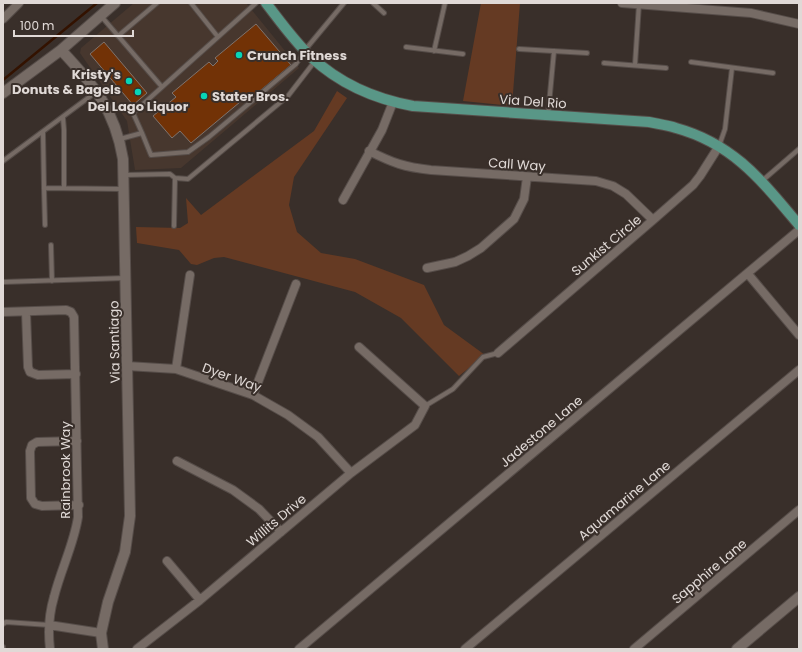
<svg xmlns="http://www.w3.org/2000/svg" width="802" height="652" font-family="Poppins,sans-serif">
<rect width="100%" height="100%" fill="#392f2a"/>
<!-- built -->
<path fill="#47372e" d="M 134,3 L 246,3 L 299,68 L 181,168 L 135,170 L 127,121 L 80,53 L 81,48 Z"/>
<!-- green -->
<path fill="#653a23" d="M 481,3 L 520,3 L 512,106 L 463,101 Z
M 337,91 L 347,98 L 294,177 L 289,205 L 297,232 L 321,253 L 355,259 L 424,285 L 444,325 L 485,355 L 459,376 L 401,318 L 355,292 L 224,257 L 214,258 L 197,265 L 191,264 L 179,250 L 137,243 L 136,227 L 180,228 L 188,223 L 186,198 L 201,215 L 314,131 Z"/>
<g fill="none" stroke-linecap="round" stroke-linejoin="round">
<!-- stream -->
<path stroke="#331200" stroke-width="2.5" d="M 3,80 L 97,3"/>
</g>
<!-- building -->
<path fill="#723206" stroke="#7f736d" d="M 256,24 L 291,65 L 249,100 L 246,97 L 191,143 L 180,131 L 172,138 L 153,116 L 176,97 L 172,93 L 209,62 L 213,66 L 218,61 L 215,58 Z
M 104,42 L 147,93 L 133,105 L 90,54 Z"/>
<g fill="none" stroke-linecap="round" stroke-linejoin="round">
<defs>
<path id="service" d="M 191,3 L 218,37
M 373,3 L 384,13
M 101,16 L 162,87
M 118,36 L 157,3
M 406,47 L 463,54
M 519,49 L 587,53
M 434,51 L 445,3
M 691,62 L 773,73
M 604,63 L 666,68
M 635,65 L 639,4
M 548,115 L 554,51
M 63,118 L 64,130 L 64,188
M 43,132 L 44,188
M 142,133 L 133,113 L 256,3
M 120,139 L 142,133 L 151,155 L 188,152 L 209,137 L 296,64 L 305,50 L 344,3
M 719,146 L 725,129 L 732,68
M 3,161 L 96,92
M 124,175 L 170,174 L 175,178
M 762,181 L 799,149
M 45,225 L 44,188 L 123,189
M 174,226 L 175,178 L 188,179 L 288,96 L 315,61
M 51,245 L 52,281
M 3,282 L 125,278
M 425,406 L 453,389 L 483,357 L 498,353
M 3,624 L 6,622 L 49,625
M 3,647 L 3,649"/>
<path id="minor" d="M 622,3 L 751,13 L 799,24
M 3,19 L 19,3
M 369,151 C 393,163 404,167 431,170 L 596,181 L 613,186 L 626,194 L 653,220
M 343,200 L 382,130 L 393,102
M 427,268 L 455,262 L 468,256 L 481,248 L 514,219 L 524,199 L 527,177
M 748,274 L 799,335
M 3,312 L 66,310 L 71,312 L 74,317 L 78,517 C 74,544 61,569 54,597 C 49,614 48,632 50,649
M 26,312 L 28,367 L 30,372 L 38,375 L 76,374
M 498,353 L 653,220 L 693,185 L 700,176 L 719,146
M 127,366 L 176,369 L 253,395 L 288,415 L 318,437 L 351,473
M 176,369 L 190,275
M 253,395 L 296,284
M 77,441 L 37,442 L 32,445 L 30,451 L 31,498 L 35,504 L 42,506 L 79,505
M 177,461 L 233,490 L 259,509 L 281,532
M 167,561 L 200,600
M 49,625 L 101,633
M 137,649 L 200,600 L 351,473 L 415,425 L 425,406 L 359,347
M 299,649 L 799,230
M 465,649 L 799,370
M 634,649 L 799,510"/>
<path id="tertiary" d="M 61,50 C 94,85 115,110 123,159 L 130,516 L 125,552 L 108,602 L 101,633 L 103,649
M 3,93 L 61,50 L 115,3
M 737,649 L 799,597"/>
<path id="primary" d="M 266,3 C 280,21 294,41 311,57 C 340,84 375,99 413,106 L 649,122 C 658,124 667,125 676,128 C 734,144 762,181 799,225"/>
</defs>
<!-- service casing -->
<use href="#service" stroke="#564d49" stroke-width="6"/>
<!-- minor casing -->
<use href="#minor" stroke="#564d49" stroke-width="10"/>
<!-- tertiary casing -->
<use href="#tertiary" stroke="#564d49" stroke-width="12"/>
<!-- primary casing -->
<use href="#primary" stroke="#564d49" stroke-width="12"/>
<!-- service -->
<use href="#service" stroke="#766b65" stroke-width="4"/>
<!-- minor -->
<use href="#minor" stroke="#766b65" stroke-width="8"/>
<!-- tertiary -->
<use href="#tertiary" stroke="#766b65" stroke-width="10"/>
<!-- primary -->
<use href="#primary" stroke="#599787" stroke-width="10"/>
</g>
<!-- markers -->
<g fill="#07d5b6" stroke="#392f2a" stroke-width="1.5">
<circle cx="239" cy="55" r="4"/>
<circle cx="129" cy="81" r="4"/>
<circle cx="138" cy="92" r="4"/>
<circle cx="204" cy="96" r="4"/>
</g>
<g text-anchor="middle" stroke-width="4" stroke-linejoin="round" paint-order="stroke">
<!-- poi labels -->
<g font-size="13" font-weight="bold" fill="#e0d9d6" stroke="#392f2a" text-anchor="start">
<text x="247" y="60">Crunch Fitness</text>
<text x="121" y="79" text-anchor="end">Kristy's<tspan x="121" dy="15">Donuts &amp; Bagels</tspan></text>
<text x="212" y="101">Stater Bros.</text>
<text x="138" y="111" text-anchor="middle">Del Lago Liquor</text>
</g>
<!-- street labels -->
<g font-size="13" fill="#e0d9d6" stroke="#392f2a">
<text transform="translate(533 101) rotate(4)" y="5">Via Del Rio</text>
<text transform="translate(517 164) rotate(4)" y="5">Call Way</text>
<text transform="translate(606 245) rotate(-40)" y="5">Sunkist Circle</text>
<text transform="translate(114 342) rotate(-91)" y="5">Via Santiago</text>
<text transform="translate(232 377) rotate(20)" y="5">Dyer Way</text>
<text transform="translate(541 431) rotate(-40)" y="5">Jadestone Lane</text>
<text transform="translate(65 470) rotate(-90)" y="5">Rainbrook Way</text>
<text transform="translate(624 500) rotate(-40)" y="5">Aquamarine Lane</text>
<text transform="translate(276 520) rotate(-40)" y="5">Willits Drive</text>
<text transform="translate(709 571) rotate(-40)" y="5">Sapphire Lane</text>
</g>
</g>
<!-- border -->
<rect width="802" height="652" fill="none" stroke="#e0d9d6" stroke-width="8"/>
<!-- scale -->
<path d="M14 30v6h119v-6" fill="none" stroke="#e0d9d6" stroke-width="2"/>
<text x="20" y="30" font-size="12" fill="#e0d9d6" stroke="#392f2a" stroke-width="3" paint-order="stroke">100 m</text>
</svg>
